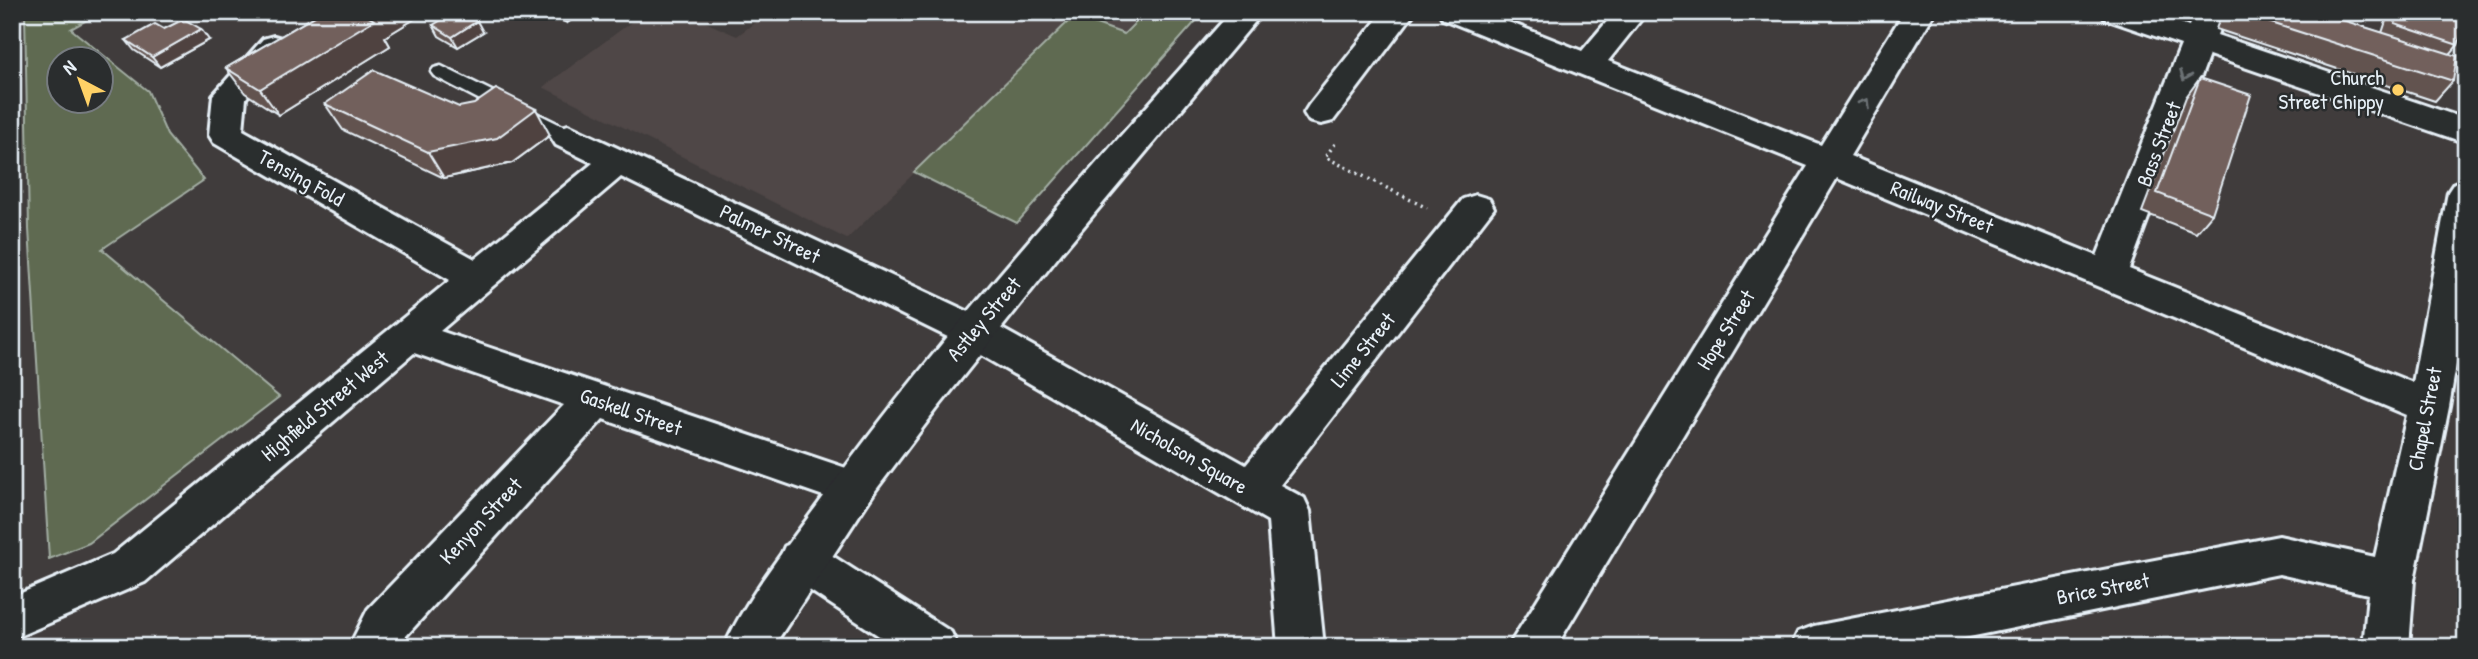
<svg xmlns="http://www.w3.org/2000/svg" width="2478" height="659" font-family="'Patrick Hand',sans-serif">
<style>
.built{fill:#4f4746}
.green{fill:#5e6a51;stroke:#a3aea4;stroke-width:2;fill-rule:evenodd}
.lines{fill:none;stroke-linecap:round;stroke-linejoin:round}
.service-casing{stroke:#e8f1f8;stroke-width:5}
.minor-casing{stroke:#e8f1f8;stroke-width:6}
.secondary-casing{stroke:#e8f1f8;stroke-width:6}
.path{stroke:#e8f1f8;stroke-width:3.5;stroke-dasharray:2 4.5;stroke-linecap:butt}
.service{fill:#2a2d2e;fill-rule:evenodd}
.minor{fill:#2a2d2e;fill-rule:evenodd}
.secondary{fill:#2a2d2e;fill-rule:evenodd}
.wall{fill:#62534f;stroke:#e8f1f8;stroke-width:2}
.shaded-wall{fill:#504340;stroke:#e8f1f8;stroke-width:2}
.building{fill:#72605c;stroke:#e8f1f8;stroke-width:2}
.oneway{stroke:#6c7275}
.poi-dot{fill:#ffd166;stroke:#2a2d2e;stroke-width:2.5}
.labels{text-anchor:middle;stroke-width:5;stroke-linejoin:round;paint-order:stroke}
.poi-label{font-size:21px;fill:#e8f1f8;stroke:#2a2d2e;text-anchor:end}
.street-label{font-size:21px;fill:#e8f1f8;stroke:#2a2d2e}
</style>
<rect width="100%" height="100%" fill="#403c3c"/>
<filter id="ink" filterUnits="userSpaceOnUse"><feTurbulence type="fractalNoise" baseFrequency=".0143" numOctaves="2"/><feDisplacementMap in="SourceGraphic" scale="14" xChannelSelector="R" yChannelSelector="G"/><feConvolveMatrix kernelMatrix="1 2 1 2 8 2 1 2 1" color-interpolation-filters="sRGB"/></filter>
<g filter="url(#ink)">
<polygon class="built" points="645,12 682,12 737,36 769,12 1146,12 1125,34 1074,16 847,239 543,87"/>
<g class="green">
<path d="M25,12H101L71,29L148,91L167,135L204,180L102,249L279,397L89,543L49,559L29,229ZM60,60H102V102H60Z"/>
<polygon points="1146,12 1204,12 1017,223 914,172 1074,16 1124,34"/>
</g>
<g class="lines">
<defs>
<polygon id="service" points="441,66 575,132 578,137 575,142 561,142 434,76 431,72 434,68"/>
<g id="minor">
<polygon points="1383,12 1415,12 1333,121 1321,124 1309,121 1304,113 1309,105"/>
<polygon points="1439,12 1483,12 1582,51 1615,12 1647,12 1608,61 1821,145 1904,12 1935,12 1850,156 2097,256 2181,45 2105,19 2101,12 2148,12 2189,26 2194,12 2225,12 2217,35 2466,119 2466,143 2209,55 2129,269 2413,383 2448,192 2454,183 2466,179 2466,304 2449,407 2414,580 2409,647 2363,647 2368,594 2279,574 1920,647 1791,647 1798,632 1814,626 2279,536 2375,557 2407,415 1837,178 1556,647 1508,647 1808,166 1443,19"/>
<polygon points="274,36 285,39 290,46 246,98 243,130 475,259 593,163 556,145 551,137 556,129 568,125 986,320 1246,465 1463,199 1476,195 1489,199 1494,208 1280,485 1304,498 1310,511 1324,647 1278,647 1268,521 958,342 621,177 440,331 867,475 873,488 867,501 852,506 603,419 396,647 349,647 368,609 564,405 414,353 145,582 12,639 12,597 113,554 450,280 214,143 209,135 213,95 263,39"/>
<polygon points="801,541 817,546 951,632 958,647 896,647 785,574 779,560 785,546"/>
</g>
<path id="secondary" d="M1231,12H1263L1062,252L936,410L875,491L773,647H724C749,592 792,541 827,492C950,323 1092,169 1231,12Z"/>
</defs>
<use href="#service" class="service-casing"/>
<use href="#minor" class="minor-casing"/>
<use href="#secondary" class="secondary-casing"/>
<polyline class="path" points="1335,144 1325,157 1427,208"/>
<use href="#service" class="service"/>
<use href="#minor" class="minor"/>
<use href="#secondary" class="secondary"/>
</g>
<g class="wall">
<polygon points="209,12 235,12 221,20"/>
<polygon points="322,12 426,12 385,37 390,46 279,115 245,93 226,68"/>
<polygon points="543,12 583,12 567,23"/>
<polygon points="2222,12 2317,12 2382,33 2389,12 2466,12 2458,45 2450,54 2453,81 2435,101 2216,29"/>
<polygon points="433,25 483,32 458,47 439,36"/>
<polygon points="164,29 209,40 160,67 134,50 126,40"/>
<polygon points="2200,78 2212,214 2196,233 2142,212 2186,97"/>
<polygon points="325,104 459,107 550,135 512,163 444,178 343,130"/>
</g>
<g class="shaded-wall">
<polygon points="216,12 235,12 221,20"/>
<polygon points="367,12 426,12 385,37 390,46 279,115 260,89"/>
<polygon points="562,12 583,12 567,23 562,13"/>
<polygon points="477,21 483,32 458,47 452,37"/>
<polygon points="201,29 209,40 160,67 152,57"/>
<polygon points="536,109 550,135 512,163 444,178 428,152"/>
</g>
<g class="building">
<polygon points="322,12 367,12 364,14 374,20 260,89 226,68"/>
<polygon points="455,12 462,12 477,21 452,37 433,25"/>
<polygon points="2237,12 2317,12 2457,56 2453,81"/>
<polygon points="2399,12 2466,12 2466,17 2458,45 2395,24"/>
<polygon points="184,19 201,29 152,57 126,40 155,24 164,29"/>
<polygon points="374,70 459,107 474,104 496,89 536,109 497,138 428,152 325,104"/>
<polygon points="2200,78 2251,95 2212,214 2157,193"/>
</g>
<defs><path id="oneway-chevron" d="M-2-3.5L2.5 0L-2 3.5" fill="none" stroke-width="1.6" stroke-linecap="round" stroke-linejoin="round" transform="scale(1.75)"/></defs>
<g class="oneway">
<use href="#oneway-chevron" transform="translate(2185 76) rotate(111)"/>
<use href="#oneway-chevron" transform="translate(1865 103) rotate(-59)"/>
</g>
</g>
<circle class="poi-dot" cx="2398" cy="90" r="7"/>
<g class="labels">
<g class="poi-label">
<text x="2384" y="85">Church<tspan x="2384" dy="24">Street Chippy</tspan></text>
</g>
<g class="street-label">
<text transform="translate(2159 144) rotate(-69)" y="7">Bass Street</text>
<text transform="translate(301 178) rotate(29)" y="7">Tensing Fold</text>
<text transform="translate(1942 207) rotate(22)" y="7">Railway Street</text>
<text transform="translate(770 234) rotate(26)" y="7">Palmer Street</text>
<text transform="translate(984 319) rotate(-50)" y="7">Astley Street</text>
<text transform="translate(1726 330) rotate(-58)" y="7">Hope Street</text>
<text transform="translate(1363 350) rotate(-51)" y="7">Lime Street</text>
<text transform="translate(325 406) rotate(-40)" y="7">Highfield Street West</text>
<text transform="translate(631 412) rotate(19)" y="7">Gaskell Street</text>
<text transform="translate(2425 419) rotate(-79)" y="7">Chapel Street</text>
<text transform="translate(1189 456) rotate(30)" y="7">Nicholson Square</text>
<text transform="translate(481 521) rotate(-47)" y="7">Kenyon Street</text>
<text transform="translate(2103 589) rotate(-11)" y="7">Brice Street</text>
</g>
</g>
<rect width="2478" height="659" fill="none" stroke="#2a2d2e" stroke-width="42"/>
<rect x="21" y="21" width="2436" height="617" fill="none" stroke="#e8f1f8" stroke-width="2.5" filter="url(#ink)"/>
<g transform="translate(80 80) rotate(319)"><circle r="33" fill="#2a2d2e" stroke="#767b7f" stroke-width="2"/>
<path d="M0-5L12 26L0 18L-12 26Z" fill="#ffd166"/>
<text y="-10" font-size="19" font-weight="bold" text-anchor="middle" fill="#e8f1f8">N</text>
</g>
</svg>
